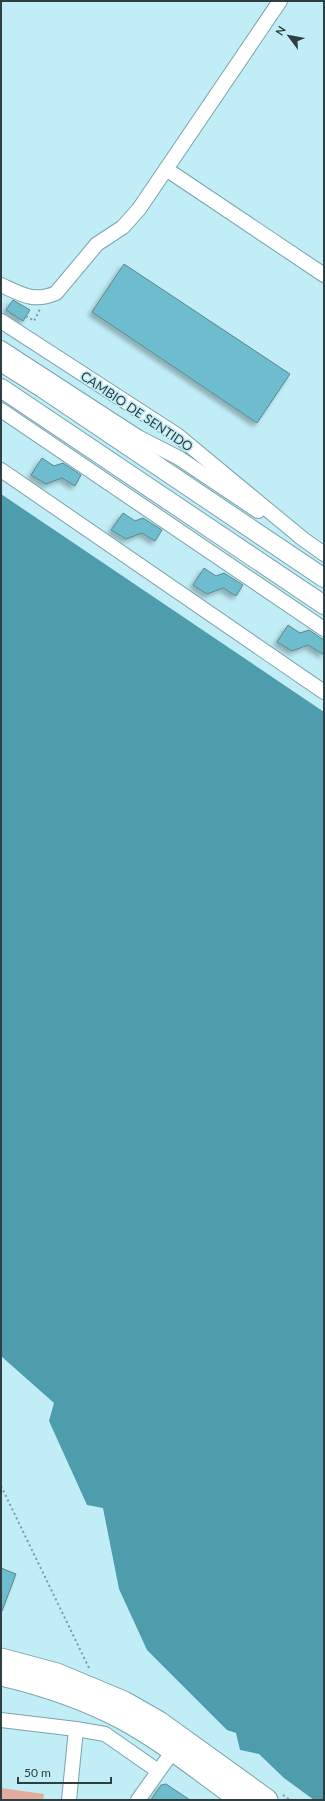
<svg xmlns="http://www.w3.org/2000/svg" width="325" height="1801" font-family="Lato,sans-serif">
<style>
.green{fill:#e4ab9f}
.water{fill:#4d9dad}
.building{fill:#6ebdce;stroke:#5c858d;filter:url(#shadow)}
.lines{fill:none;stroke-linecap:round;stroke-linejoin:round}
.minor-casing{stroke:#7aa3ac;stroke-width:16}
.major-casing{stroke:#7aa3ac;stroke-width:20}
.highway-casing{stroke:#7aa3ac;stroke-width:23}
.path{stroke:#7c9ca2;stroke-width:2;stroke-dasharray:2 3;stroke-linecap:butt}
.minor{stroke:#fff;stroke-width:14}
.major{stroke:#fff;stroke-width:18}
.highway{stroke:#fff;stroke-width:21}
.labels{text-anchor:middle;stroke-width:3.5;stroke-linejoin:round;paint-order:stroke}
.street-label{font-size:13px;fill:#2e3f43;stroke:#c1edf6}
</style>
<defs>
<filter id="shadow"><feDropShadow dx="-3.5" dy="3.5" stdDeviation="2" flood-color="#0004"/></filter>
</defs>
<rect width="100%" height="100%" fill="#c1edf6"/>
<polygon class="green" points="1,1788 44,1794 43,1800 1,1800"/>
<polygon class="water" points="1,494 324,712 324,1800 314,1800 284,1778 259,1754 240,1750 236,1733 227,1730 147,1650 119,1589 103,1508 87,1505 49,1421 54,1403 1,1356"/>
<g class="building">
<polygon points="124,264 290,374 257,423 92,312"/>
<polygon points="13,300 30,310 23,321 6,310"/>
<polygon points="42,458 54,466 63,463 81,475 75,486 62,478 46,484 31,475"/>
<polygon points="123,513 135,521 143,518 162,530 155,541 142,533 126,539 111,530"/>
<polygon points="204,568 216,576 224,573 243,585 236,596 223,588 207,594 193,585"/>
<polygon points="288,625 300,633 309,630 324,640 324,655 308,645 292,651 277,642"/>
<polygon points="1,1568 16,1574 2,1611 1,1611"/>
<polygon points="166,1784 190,1800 151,1800 161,1785"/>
</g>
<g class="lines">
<defs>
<g id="minor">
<polyline points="166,169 324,275"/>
<path d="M1,285C21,294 34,303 56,293L97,244L123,227L139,209L280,1"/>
<polyline points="1,321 177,435 303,539 324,554"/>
<polyline points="1,348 138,437 179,458 258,511"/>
<polyline points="1,410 324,629"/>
<polyline points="1,470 324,692"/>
<polyline points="1,1720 76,1729 105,1734 158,1771"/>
<polyline points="69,1800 76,1729"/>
<polyline points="138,1800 173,1751"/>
</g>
<g id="major">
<polyline points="1,362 42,388 324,578"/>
<polyline points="1,388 324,605"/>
</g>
<g id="highway">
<polyline points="1,1659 57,1674 124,1702 159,1722 267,1800"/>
<path d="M1,1675C44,1685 85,1699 123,1719C165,1742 203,1773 241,1800"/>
</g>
</defs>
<use href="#minor" class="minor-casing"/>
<use href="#major" class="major-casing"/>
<use href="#highway" class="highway-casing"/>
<g class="path">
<polyline points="26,316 34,321 40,309"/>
<polyline points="1,1486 89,1668"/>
<polyline points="283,1795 290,1800"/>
</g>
<use href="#minor" class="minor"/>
<use href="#major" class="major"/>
<use href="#highway" class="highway"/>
</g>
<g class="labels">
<g class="street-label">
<text transform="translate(137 411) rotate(34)" y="5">CAMBIO DE SENTIDO</text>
</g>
</g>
<rect width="325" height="1801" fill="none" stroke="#2e3f43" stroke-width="4"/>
<g transform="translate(289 36) rotate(302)" stroke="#c1edf6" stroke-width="3" paint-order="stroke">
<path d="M0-3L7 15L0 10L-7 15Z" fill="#2e3f43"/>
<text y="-6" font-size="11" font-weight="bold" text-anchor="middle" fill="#2e3f43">N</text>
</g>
<path d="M18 1777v6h93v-6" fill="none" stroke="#2e3f43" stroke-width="2"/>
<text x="24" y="1777" font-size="12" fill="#2e3f43" stroke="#c1edf6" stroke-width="3" paint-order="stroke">50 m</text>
</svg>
